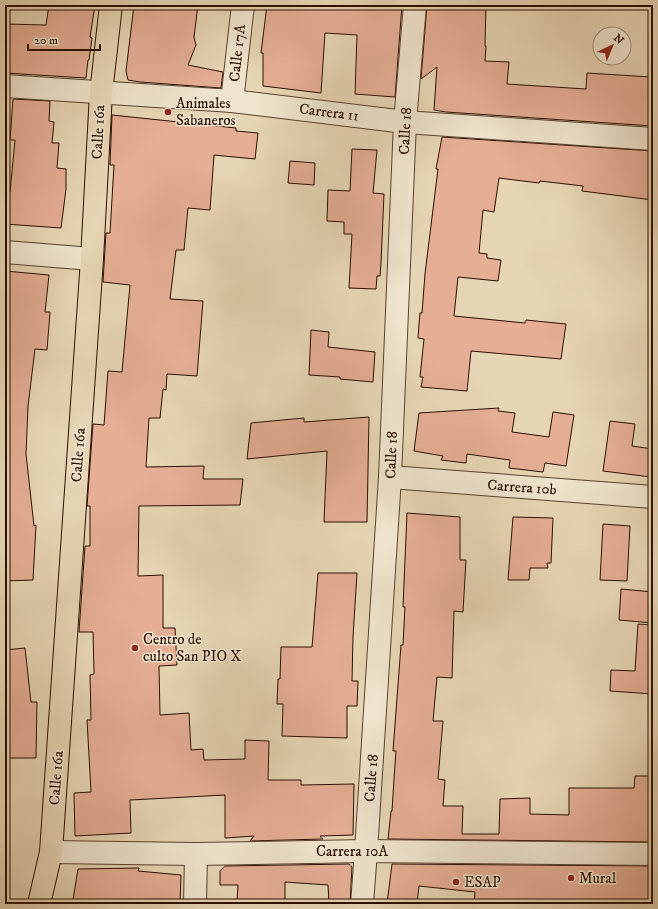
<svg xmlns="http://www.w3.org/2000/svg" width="658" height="909" font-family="'IM FELL DW Pica',serif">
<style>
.building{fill:#e5ae95;stroke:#2b0f00}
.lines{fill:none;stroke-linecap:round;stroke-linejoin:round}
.minor-casing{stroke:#5a402d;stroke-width:24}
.major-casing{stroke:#2b0f00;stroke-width:24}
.minor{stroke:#efe4ce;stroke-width:22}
.major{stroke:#e6d5b4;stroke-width:22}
.poi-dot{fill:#8f2418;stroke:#efe4ce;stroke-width:1.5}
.labels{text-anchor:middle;stroke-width:3;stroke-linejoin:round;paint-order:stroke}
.street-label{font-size:15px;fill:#2b0f00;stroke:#efe4ce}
.poi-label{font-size:15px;fill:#2b0f00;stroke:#efe4ce;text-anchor:start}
</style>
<rect width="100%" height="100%" fill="#e6d5b4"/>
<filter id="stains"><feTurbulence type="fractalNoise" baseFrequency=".005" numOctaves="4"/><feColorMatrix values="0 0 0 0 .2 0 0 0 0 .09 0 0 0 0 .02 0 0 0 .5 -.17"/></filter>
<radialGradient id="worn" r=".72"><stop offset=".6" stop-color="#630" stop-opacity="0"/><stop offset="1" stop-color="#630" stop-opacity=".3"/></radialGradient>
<g class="building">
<polygon points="49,5 95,5 90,37 92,38 89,60 88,60 86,78 5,73 5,24 46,25"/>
<polygon points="134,5 198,5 194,37 196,45 188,65 223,72 221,88 140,82 128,80 126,71"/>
<polygon points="267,5 402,5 395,97 355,94 357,35 325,33 321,93 263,86 263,53 261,53"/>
<polygon points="427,5 486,5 485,46 486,46 485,61 509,62 507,84 586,89 587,73 651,77 651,84 653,84 653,126 446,112 434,110 437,67 421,79"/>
<polygon points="13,99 50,101 49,121 54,122 52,143 59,143 57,168 66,169 66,189 61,228 5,224 5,192 10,192 15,140 10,140"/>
<polygon points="112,115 236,128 236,131 258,133 255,159 214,155 210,210 188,208 184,250 176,250 170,299 203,301 197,376 167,374 166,390 163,389 160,418 149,418 146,467 204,466 203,479 243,479 240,505 139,506 138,576 163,575 163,628 175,628 177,665 159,666 160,715 189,713 191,750 203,749 204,760 245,759 245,740 269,741 268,780 301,780 301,785 354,784 353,835 320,836 323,839 250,841 254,836 225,838 225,795 130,800 131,833 75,836 74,793 91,792 87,720 91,720 90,675 94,674 93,632 79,632 85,546 90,546 90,506 87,506 93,424 104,425 108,371 122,372 130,285 103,282 106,233 110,233 114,165 110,165"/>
<polygon points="442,137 653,151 653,200 582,191 583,186 540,181 539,183 499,178 494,212 483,210 479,253 487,254 487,258 501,260 498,281 458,277 454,316 525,323 526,320 566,324 561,359 471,351 467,391 421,387 423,377 420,377 424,339 418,338 419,324 420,313 422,313 425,274 438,169 436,169"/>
<polygon points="352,149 377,150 373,193 384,194 381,263 380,276 377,276 376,289 349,288 352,234 344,234 344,222 327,221 328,190 350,191"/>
<polygon points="290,161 315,163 314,185 288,183"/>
<polygon points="5,271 49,275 45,312 50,312 47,350 35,349 28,406 26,454 34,526 36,525 33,580 5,581"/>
<polygon points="311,330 329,332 328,347 375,352 373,382 340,379 340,377 309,375"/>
<polygon points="499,408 498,411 515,413 512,432 549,437 553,412 574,415 566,466 545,463 543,472 509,468 510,460 467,454 466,463 441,460 443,456 414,451 419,413"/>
<polygon points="369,417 367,522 324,522 327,451 247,459 251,423 304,418 304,422"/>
<polygon points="610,421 635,424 632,446 653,449 651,477 603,471"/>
<polygon points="407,513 460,517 460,560 466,560 463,612 454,611 452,678 437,677 433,721 443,721 438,779 445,780 443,806 463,806 462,834 499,834 500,799 530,798 530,814 569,815 569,788 634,788 635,776 653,776 653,842 388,839 391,811 392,811 394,779 396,751 393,751 401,645 403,645 405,607 403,607"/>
<polygon points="513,517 553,518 551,563 547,563 548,568 530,568 529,580 508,580"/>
<polygon points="603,524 630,526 627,581 600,580"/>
<polygon points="318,573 357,573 353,637 352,681 358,681 357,706 347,706 347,738 282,736 283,704 277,704 278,679 280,679 281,647 312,647"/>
<polygon points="621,589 653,592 653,623 619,620"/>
<polygon points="638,624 653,625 653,694 610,691 611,670 635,671"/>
<polygon points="25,648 31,702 37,702 36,758 6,758 5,650"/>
<polygon points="349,864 352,867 350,904 329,903 328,885 285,882 285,904 237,902 238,885 220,885 220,871 225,866"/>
<polygon points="392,864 653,866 653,904 599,904 599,901 557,900 557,904 474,904 475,892 419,886 417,904 387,904"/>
<polygon points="139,868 138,871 181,875 180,904 86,904 86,901 73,900 78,869"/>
</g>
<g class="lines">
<defs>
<g id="minor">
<polyline points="5,86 232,101 405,122 653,139"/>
<polyline points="232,101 243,5"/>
<polyline points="5,252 92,259"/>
<polyline points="390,477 653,497"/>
<polyline points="51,852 196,854 366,851 653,854"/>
<polyline points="195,904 196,854"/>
<polyline points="362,904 366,851 390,477 405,122 415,5"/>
</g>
<polyline id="major" points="39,904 51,852 92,259 101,93 111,5"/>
</defs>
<use href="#minor" class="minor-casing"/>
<use href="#major" class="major-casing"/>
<use href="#minor" class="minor"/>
<use href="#major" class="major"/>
</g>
<g class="poi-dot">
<circle cx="168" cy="112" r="4"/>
<circle cx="135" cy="648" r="4"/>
<circle cx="571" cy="878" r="4"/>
<circle cx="456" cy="882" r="4"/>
</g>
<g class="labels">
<g class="street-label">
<text transform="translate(237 53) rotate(-84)" y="5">Calle 17A</text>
<text transform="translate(329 112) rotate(7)" y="5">Carrera 11</text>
<text transform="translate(405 131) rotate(-87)" y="5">Calle 18</text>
<text transform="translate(98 132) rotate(-87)" y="5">Calle 16a</text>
<text transform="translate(78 455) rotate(-86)" y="5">Calle 16a</text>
<text transform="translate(391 455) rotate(-88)" y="5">Calle 18</text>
<text transform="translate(522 487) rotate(4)" y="5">Carrera 10b</text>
<text transform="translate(56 778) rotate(-86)" y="5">Calle 16a</text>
<text transform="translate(371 778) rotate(-86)" y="5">Calle 18</text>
<text x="352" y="856">Carrera 10A</text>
</g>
<g class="poi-label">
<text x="176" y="108">Animales<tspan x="176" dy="17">Sabaneros</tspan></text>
<text x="143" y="644">Centro de<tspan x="143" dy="17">culto San PIO X</tspan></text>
<text x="579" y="883">Mural</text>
<text x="464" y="887">ESAP</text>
</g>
</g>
<rect width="658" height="909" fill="none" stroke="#e6d5b4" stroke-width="20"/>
<rect x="6" y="6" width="646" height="897" fill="none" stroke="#2b0f00" stroke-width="2"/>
<rect x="10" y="10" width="638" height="889" fill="none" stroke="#2b0f00"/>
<g transform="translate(612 46) rotate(44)"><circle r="19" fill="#efe4ce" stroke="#a18f7c"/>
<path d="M0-3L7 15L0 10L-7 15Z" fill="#8f2418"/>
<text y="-6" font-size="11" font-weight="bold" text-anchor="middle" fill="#2b0f00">N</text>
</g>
<path d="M28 44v6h72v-6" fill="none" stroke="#2b0f00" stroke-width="2"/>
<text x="34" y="44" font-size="12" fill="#2b0f00" stroke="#efe4ce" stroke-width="3" paint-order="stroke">20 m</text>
<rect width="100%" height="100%" filter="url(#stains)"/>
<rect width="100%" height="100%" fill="url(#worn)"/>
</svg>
